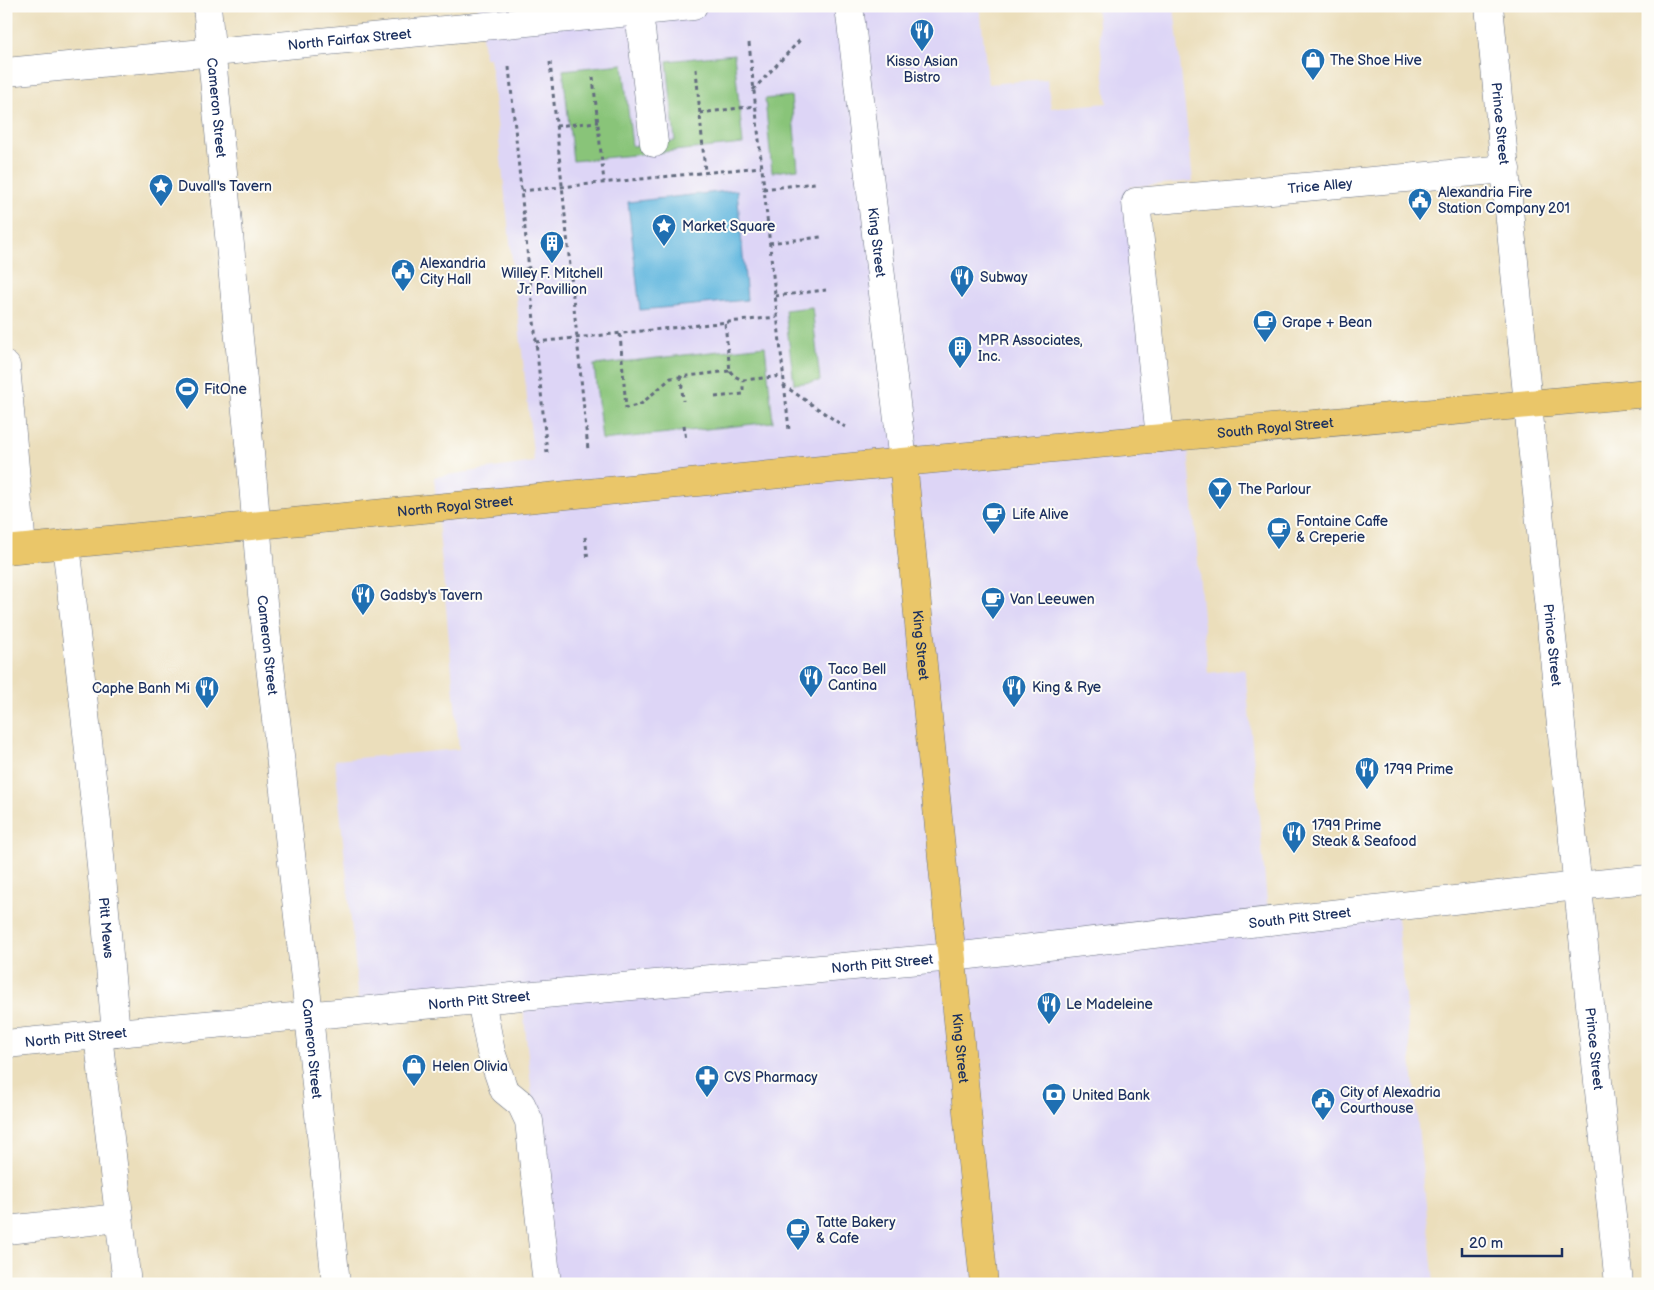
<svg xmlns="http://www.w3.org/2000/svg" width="1654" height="1290" font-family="'Balsamiq Sans',sans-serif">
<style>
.built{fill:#ddd5f6}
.green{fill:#89c479;stroke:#527a6c}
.water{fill:#63b8df;stroke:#3f749e}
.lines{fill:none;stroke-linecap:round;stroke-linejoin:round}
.minor-casing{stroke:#646c7f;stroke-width:29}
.major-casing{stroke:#646c7f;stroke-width:29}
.path{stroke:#646c7f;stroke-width:3;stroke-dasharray:4 4;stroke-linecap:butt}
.minor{stroke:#fff;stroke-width:28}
.major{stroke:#eac669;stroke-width:28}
.labels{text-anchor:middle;stroke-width:4;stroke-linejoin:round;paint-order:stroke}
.street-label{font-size:14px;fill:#1b2f5e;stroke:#fdfcf7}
.poi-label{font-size:14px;fill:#1b2f5e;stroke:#fdfcf7;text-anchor:start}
</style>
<rect width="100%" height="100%" fill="#fdfcf7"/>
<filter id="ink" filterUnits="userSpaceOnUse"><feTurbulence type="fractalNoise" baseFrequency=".02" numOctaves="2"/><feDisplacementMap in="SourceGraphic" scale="10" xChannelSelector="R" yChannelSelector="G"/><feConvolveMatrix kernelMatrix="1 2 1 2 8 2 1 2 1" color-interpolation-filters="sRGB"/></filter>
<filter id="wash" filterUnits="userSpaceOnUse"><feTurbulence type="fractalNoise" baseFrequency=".0096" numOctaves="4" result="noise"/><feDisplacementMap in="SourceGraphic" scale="20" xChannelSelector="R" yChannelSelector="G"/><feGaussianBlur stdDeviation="1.12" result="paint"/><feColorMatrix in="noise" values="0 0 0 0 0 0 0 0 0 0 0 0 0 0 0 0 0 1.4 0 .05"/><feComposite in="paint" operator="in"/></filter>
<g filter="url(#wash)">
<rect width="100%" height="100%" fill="#ebdebb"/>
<polygon class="built" points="478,6 980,6 988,84 1047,79 1051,108 1107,103 1096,6 1174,6 1193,181 1130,187 1156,441 1187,438 1208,673 1245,669 1269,922 1396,908 1434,1284 551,1284 522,997 360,1011 335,760 459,749 434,477 534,462 490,58 485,58"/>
<g class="green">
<polygon points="734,54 743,144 573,161 563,70 623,64 632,146 675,141 667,61"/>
<polygon points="791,96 798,169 772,172 765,99"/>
<polygon points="812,307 820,381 794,384 785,310"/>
<polygon points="765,346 773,422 602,440 594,365"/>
</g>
<polygon class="water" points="737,190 747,300 640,310 628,202"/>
</g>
<g filter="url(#ink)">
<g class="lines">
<defs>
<g id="minor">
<path id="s1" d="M207,6L253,484L262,594L309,1015L336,1284"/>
<path id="s2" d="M849,6L903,462"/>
<path id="s3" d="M1489,6L1532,445L1619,1284"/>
<polyline points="639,12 654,143"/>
<path id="s4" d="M6,72L693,6"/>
<polyline points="6,366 22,548"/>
<path id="s5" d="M1160,438L1136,202L1506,169"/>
<path id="s6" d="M66,544L97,822L116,1033"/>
<polyline points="481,1000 491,1052 504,1090 521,1104 529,1121 547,1284"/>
<polyline points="98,1035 127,1284"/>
<path id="s7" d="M6,1044L116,1033L952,957L1577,886L1648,879"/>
<polyline points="6,1230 119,1218"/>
</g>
<g id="major">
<path id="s8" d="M903,462L984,1284"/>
<path id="s9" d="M6,550L903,462L1648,393"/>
</g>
</defs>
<use href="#minor" class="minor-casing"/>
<use href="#major" class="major-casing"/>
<g class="path">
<polyline points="749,43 789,430"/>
<polyline points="550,62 588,450"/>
<polyline points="509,67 547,453"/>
<polyline points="696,69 705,172"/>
<polyline points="593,77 604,182"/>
<polyline points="753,90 800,40"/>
<polyline points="700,113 755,106"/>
<polyline points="556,126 598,122"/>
<polyline points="763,189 815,183"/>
<polyline points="521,191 761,167"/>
<polyline points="769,243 821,237"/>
<polyline points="517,270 529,268"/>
<polyline points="775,296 826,290"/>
<polyline points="620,334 626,408 641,404 671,378 730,371 725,323"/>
<polyline points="536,342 777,317"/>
<polyline points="730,371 734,376 743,380 783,376"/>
<polyline points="681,376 683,401"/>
<polyline points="783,385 845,427"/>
<polyline points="715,397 743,394 743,380"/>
<polyline points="684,425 686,441"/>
<polyline points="585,537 588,559"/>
</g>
<use href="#minor" class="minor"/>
<use href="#major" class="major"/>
</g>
</g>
<defs>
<symbol id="restaurant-pin" viewBox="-11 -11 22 30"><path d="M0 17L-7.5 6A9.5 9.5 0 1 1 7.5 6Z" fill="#1f6fb2" stroke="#fdfcf7"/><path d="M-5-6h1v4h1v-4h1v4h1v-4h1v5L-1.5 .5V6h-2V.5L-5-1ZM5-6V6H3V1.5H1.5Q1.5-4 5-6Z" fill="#fff"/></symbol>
<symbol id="shop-pin" viewBox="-11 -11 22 30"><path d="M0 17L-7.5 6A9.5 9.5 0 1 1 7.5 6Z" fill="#1f6fb2" stroke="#fdfcf7"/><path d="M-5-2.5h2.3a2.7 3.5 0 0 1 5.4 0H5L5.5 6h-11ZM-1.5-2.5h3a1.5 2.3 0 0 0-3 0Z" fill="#fff"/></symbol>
<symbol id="sight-pin" viewBox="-11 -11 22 30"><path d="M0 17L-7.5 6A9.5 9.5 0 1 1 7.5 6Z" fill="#1f6fb2" stroke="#fdfcf7"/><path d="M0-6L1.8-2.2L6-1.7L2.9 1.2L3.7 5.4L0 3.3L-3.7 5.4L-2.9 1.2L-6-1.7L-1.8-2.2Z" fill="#fff"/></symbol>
<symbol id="civic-pin" viewBox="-11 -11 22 30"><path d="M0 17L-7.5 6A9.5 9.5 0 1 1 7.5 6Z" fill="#1f6fb2" stroke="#fdfcf7"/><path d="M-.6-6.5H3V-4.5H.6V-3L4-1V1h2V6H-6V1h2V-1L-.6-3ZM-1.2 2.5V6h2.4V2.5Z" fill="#fff"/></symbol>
<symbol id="building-pin" viewBox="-11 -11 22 30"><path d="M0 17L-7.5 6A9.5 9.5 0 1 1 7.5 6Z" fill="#1f6fb2" stroke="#fdfcf7"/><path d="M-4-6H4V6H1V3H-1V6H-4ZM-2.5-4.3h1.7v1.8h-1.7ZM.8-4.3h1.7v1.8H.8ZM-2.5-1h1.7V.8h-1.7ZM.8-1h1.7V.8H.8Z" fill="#fff"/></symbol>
<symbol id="cafe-pin" viewBox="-11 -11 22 30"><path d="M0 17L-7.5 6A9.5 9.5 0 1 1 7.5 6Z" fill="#1f6fb2" stroke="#fdfcf7"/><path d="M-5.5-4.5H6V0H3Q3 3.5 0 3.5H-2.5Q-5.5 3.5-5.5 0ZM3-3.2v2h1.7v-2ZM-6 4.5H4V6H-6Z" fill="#fff"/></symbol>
<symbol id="stadium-pin" viewBox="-11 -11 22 30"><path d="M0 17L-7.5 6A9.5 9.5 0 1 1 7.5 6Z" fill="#1f6fb2" stroke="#fdfcf7"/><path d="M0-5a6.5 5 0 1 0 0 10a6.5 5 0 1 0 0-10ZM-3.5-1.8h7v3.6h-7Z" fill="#fff"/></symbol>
<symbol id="bar-pin" viewBox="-11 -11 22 30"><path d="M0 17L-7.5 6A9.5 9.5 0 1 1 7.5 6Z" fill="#1f6fb2" stroke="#fdfcf7"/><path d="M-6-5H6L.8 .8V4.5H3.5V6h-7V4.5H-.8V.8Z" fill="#fff"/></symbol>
<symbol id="pharmacy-pin" viewBox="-11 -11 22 30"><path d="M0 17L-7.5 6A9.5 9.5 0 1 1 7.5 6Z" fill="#1f6fb2" stroke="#fdfcf7"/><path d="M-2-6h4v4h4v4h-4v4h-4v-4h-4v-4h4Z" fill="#fff"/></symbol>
<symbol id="bank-pin" viewBox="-11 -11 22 30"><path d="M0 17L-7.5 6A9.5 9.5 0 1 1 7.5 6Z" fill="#1f6fb2" stroke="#fdfcf7"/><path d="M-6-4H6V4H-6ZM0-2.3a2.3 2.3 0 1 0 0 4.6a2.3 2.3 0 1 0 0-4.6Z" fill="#fff"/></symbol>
</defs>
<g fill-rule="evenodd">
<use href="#restaurant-pin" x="908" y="17" width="28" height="38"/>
<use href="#shop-pin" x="1299" y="46" width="28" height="38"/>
<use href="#sight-pin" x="147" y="172" width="28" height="38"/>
<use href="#civic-pin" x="1406" y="186" width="28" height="38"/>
<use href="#sight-pin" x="650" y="212" width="28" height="38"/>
<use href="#building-pin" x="538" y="229" width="28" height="38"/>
<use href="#civic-pin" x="389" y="257" width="28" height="38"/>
<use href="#restaurant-pin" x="948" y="263" width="28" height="38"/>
<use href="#cafe-pin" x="1251" y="308" width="28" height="38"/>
<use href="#building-pin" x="946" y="334" width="28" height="38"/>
<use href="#stadium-pin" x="173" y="375" width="28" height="38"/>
<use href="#bar-pin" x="1206" y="475" width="28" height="38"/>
<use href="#cafe-pin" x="980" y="500" width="28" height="38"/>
<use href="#cafe-pin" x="1265" y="515" width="28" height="38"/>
<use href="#restaurant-pin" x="349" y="581" width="28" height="38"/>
<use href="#cafe-pin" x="979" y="585" width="28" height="38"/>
<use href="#restaurant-pin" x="797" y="663" width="28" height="38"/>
<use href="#restaurant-pin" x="1000" y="673" width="28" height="38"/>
<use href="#restaurant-pin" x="193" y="674" width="28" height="38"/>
<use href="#restaurant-pin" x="1353" y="755" width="28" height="38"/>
<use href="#restaurant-pin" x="1280" y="819" width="28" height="38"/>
<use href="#restaurant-pin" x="1035" y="990" width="28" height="38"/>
<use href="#shop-pin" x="400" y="1052" width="28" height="38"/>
<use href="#pharmacy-pin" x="693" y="1063" width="28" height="38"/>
<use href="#bank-pin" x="1040" y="1081" width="28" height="38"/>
<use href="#civic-pin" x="1309" y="1086" width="28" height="38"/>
<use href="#cafe-pin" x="784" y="1216" width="28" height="38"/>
</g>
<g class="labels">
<g class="street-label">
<text dy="5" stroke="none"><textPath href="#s4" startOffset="345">North Fairfax Street</textPath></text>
<text dy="5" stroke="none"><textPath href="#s1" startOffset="102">Cameron Street</textPath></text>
<text dy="5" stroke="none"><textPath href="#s3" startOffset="118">Prince Street</textPath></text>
<text dy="5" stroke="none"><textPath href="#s5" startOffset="422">Trice Alley</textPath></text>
<text dy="5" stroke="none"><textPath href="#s2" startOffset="238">King Street</textPath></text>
<text dy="5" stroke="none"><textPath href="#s9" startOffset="1275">South Royal Street</textPath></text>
<text dy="5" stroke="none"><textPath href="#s9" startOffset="451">North Royal Street</textPath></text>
<text dy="5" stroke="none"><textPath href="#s8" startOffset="184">King Street</textPath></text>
<text dy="5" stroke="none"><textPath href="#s1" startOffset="642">Cameron Street</textPath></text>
<text dy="5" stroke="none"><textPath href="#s3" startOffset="642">Prince Street</textPath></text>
<text dy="5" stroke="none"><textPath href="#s7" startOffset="1300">South Pitt Street</textPath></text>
<text dy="5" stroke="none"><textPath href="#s6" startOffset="386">Pitt Mews</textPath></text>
<text dy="5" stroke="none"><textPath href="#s7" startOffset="880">North Pitt Street</textPath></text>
<text dy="5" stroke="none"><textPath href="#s7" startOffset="475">North Pitt Street</textPath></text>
<text dy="5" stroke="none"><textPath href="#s7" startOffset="70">North Pitt Street</textPath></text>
<text dy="5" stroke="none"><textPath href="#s1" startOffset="1048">Cameron Street</textPath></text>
<text dy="5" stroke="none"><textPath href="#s8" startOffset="589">King Street</textPath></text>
<text dy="5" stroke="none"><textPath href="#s3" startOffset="1048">Prince Street</textPath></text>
</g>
<g class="poi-label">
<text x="1330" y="65">The Shoe Hive</text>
<text x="922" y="66" text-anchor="middle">Kisso Asian<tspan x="922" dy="16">Bistro</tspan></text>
<text x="178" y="191">Duvall's Tavern</text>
<text x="1438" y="197">Alexandria Fire<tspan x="1438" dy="16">Station Company 201</tspan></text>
<text x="682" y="231">Market Square</text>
<text x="420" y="268">Alexandria<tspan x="420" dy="16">City Hall</tspan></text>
<text x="552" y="278" text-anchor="middle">Willey F. Mitchell<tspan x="552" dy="16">Jr. Pavillion</tspan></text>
<text x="980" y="282">Subway</text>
<text x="1282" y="327">Grape + Bean</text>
<text x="978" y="345">MPR Associates,<tspan x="978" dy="16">Inc.</tspan></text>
<text x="204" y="394">FitOne</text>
<text x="1238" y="494">The Parlour</text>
<text x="1012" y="519">Life Alive</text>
<text x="1296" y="526">Fontaine Caffe<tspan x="1296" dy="16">&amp; Creperie</tspan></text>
<text x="380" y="600">Gadsby's Tavern</text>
<text x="1010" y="604">Van Leeuwen</text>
<text x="828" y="674">Taco Bell<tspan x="828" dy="16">Cantina</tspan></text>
<text x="1032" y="692">King &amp; Rye</text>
<text x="190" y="693" text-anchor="end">Caphe Banh Mi</text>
<text x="1384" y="774">1799 Prime</text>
<text x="1312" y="830">1799 Prime<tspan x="1312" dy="16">Steak &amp; Seafood</tspan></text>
<text x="1066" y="1009">Le Madeleine</text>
<text x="432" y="1071">Helen Olivia</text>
<text x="724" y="1082">CVS Pharmacy</text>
<text x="1340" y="1097">City of Alexadria<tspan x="1340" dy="16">Courthouse</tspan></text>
<text x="1072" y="1100">United Bank</text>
<text x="816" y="1227">Tatte Bakery<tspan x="816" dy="16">&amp; Cafe</tspan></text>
</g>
</g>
<rect width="1654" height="1290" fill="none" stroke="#fdfcf7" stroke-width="25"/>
<path d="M1462 1248v8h100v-8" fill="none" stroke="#1b2f5e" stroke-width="2.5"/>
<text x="1469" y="1248" font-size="15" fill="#1b2f5e" stroke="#fdfcf7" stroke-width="4" paint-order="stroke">20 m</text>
</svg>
